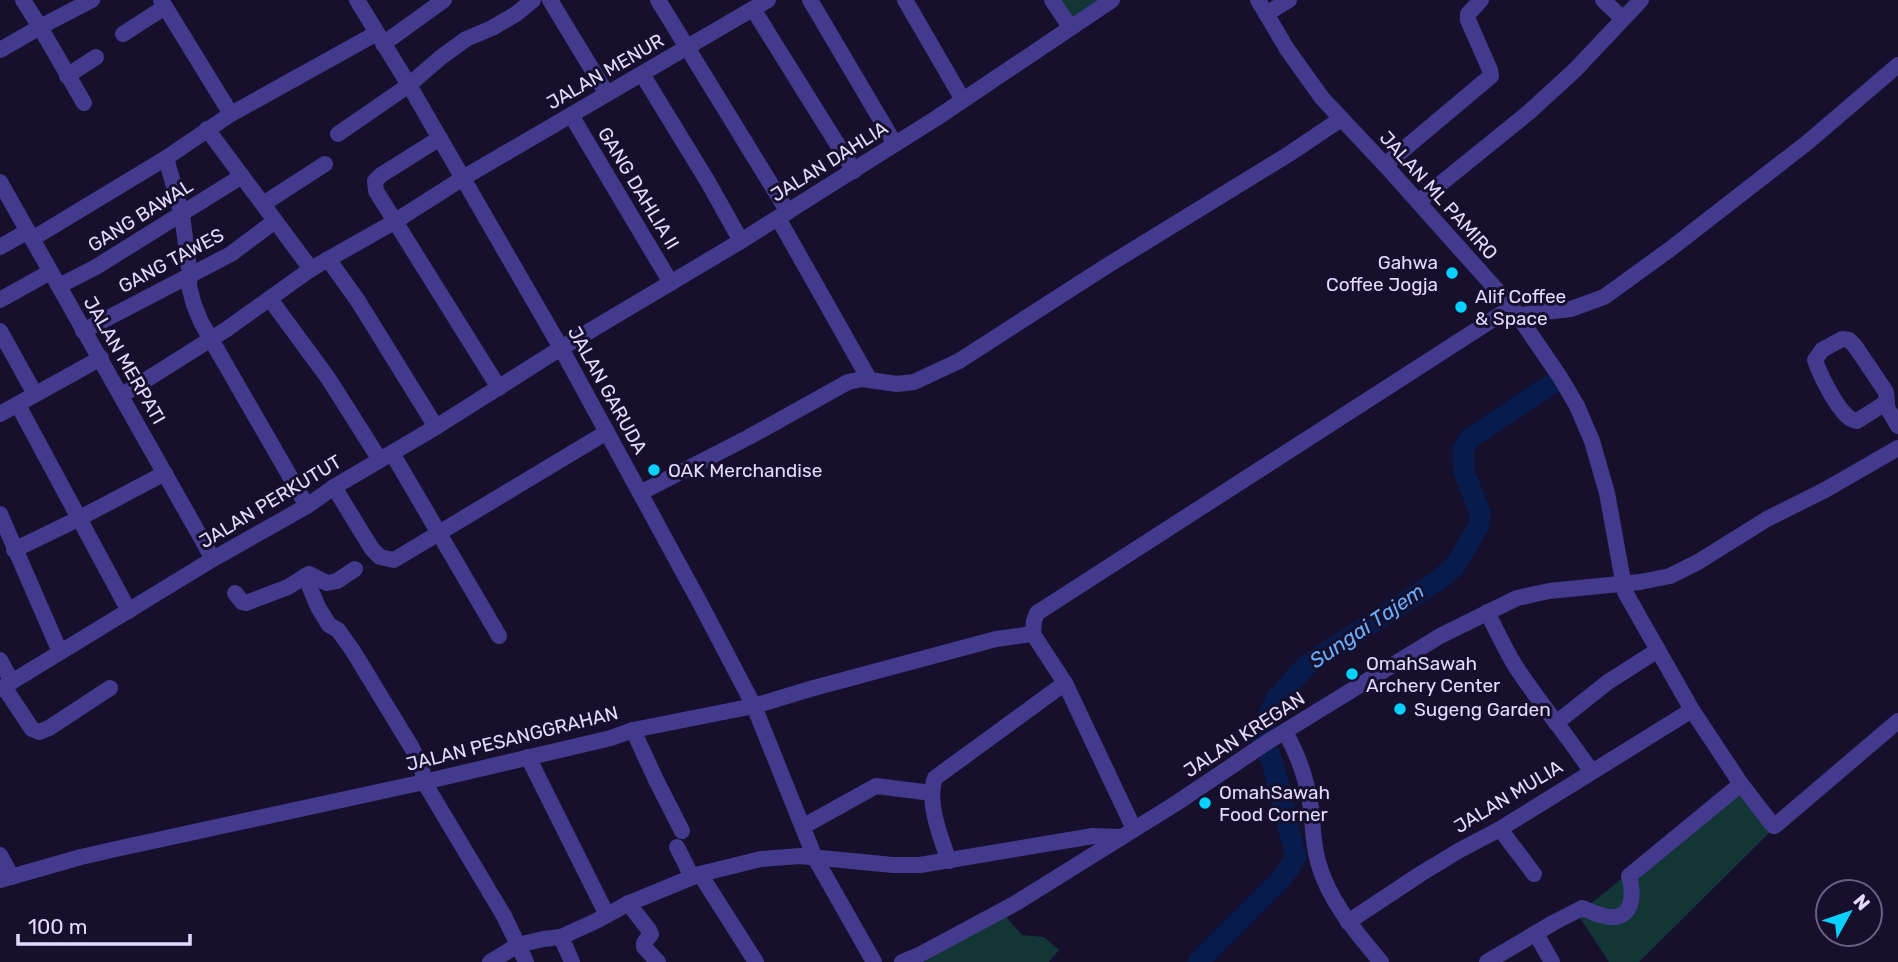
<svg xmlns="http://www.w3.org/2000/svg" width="1898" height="962" font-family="Rubik,sans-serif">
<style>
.green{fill:#123536}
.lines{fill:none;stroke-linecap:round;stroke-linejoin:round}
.river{stroke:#081b4d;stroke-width:21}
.minor{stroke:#43398d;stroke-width:16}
.poi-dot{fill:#07d2ff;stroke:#17102c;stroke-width:2.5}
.labels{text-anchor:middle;stroke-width:6;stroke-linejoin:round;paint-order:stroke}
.street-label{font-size:19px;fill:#e2dbff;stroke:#17102c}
.poi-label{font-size:19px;fill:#e2dbff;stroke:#17102c;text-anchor:start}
.water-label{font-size:21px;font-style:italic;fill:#69adff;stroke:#17102c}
</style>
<rect width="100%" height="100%" fill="#17102c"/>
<g class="green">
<polygon points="1058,0 1106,0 1070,21"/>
<polygon points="1739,785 1774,828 1639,962 1609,962 1576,912 1594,901"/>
<polygon points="1002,912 1022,935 1044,937 1059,950 1049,962 924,962"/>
</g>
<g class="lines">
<polyline class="river" points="1198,962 1284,876 1296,857 1273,764 1260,733 1277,698 1308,664 1439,580 1454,567 1479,526 1480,513 1464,472 1463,449 1470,438 1552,384"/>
<g class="minor">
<polyline points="23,0 40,27 84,103"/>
<polyline points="161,0 231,114"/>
<polyline points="357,0 409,85 561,348 700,603 754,706 815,858 874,962"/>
<polyline points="550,0 607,94"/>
<polyline points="658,0 788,212"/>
<polyline points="810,0 895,144"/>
<polyline points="905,0 963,100"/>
<polyline points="1052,0 1070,27"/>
<polyline points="1258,0 1287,49 1322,98 1385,165 1512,307 1560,377 1577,406 1592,441 1607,493 1625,592 1692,710 1741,784 1771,823 1774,826 1776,825 1898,721"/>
<polyline points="1603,0 1623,19"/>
<polyline points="753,9 854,171"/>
<polyline points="1266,14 1289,0"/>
<polyline points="123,34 165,7"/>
<polyline points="383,44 444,0"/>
<polyline points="0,50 40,27 92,0"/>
<polyline points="642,74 708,182 741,241"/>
<polyline points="67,76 96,57"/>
<polyline points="571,115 671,283"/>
<polyline points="207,129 311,269"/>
<polyline points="338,134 409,85 440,58 466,39 492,28 516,14 533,0"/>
<polyline points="440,138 381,175 375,181 376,191 499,388"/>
<polyline points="166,158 182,215 190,275 189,286 194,305 201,322 307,506"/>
<polyline points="1385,165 1491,76 1490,70 1468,20 1468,14 1481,0"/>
<path d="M0,182C71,307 142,433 213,559"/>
<polyline points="1418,202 1528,113 1575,70 1641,0"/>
<polyline points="263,204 325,164"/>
<polyline points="778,218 869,379"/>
<polyline points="32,239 166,158 231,114 377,33"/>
<polyline points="0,247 28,231"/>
<polyline points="328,259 358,301 436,427"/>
<polyline points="59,286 96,267 242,176"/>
<polyline points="270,299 328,378 380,460"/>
<polyline points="0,300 50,272"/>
<polyline points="1519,315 1571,309 1604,297 1669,250 1808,142 1898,65"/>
<polyline points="0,331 35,394"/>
<polyline points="83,331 231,254 275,221"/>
<path d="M1842,339L1849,340L1855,346L1886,392L1887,402L1857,421C1851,419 1851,420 1847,416C1835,405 1820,375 1815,360L1822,350Z"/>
<polyline points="122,395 227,329 311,269 394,222 463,178 768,0"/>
<polyline points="1885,404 1898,426"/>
<polyline points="18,405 129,611"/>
<polyline points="0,414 101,358"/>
<polyline points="392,453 499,636"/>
<polyline points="334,487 372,549 380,557 394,560 607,432"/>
<polyline points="640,493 749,437 848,382 862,379 897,384 914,382 959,361 1105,267 1289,154 1341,119"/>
<polyline points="0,514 60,652"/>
<polyline points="14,550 78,519 165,473"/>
<polyline points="305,576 318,607 329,625 338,630 353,651 412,748 422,768 424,782 504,916 526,962"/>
<polyline points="235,593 242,602 246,603 288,587 309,574 327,583 337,581 355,569"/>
<path d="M1487,612C1497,631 1506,652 1518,670C1541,705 1568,736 1591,771"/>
<polyline points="0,660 12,682"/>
<polyline points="4,687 32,729 39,732 49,728 110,688"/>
<polyline points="0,689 213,559 307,506 334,487 436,427 561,348 741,241 935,119 1112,0"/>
<polyline points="1556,723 1608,682 1658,650"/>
<polyline points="633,730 656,780 682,831"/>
<path d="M1285,732C1299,756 1307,781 1311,808C1313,827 1313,844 1318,862C1329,901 1355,931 1381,962"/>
<polyline points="528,757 607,915"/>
<polyline points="804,826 876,786 932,793"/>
<polyline points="1134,829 1065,683 1033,634 1034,621 1037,613 1512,307"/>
<polyline points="1500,829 1534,874"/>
<polyline points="677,847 692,877"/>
<polyline points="0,855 12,877"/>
<path d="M949,861C941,839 926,801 935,778L1065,683"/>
<polyline points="700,874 756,962"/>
<polyline points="0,880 81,857 116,849 424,782 611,738 633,730 754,706 810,689 996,639 1033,634"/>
<polyline points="628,903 649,930 651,934 644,943 644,947 658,962"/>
<polyline points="1348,922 1422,873 1460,850 1500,829 1692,710"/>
<polyline points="1536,934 1552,962"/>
<polyline points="561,937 572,962"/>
<polyline points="490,962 518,945 543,939 561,937 596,921 627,904 700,874 761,859 800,856 893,865 920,865 1093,836 1122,837"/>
<polyline points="902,962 921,954 1016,903 1175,804 1269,741 1440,636 1517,598 1549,591 1640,582 1670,576 1698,562 1767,519 1825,490 1898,448"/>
<path d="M1487,962L1553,923L1582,908C1592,912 1604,918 1615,917C1635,915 1633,889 1629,876L1741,784"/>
</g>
</g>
<g class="poi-dot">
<circle cx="1452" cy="273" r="7"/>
<circle cx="1461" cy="307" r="7"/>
<circle cx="654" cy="470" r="7"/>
<circle cx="1352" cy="674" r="7"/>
<circle cx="1400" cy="709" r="7"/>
<circle cx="1205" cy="803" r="7"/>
</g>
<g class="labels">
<g class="street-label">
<text transform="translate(605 71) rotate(-30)" y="7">JALAN MENUR</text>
<text transform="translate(829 161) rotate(-32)" y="7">JALAN DAHLIA</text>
<text transform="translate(639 188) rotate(59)" y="7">GANG DAHLIA II</text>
<text transform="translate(1439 195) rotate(48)" y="7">JALAN ML PAMIRO</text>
<text transform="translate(140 215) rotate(-32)" y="7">GANG BAWAL</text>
<text transform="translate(171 260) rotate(-28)" y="7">GANG TAWES</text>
<text transform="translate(125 360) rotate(60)" y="7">JALAN MERPATI</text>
<text transform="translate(608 390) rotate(61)" y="7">JALAN GARUDA</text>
<text transform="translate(270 501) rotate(-31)" y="7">JALAN PERKUTUT</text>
<text transform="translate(1244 734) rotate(-33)" y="7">JALAN KREGAN</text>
<text transform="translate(512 738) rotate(-14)" y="7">JALAN PESANGGRAHAN</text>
<text transform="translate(1508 796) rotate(-31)" y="7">JALAN MULIA</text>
</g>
<g class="poi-label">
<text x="1438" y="269" text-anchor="end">Gahwa<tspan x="1438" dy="22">Coffee Jogja</tspan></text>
<text x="1475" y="303">Alif Coffee<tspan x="1475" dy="22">&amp; Space</tspan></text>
<text x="668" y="477">OAK Merchandise</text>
<text x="1366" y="670">OmahSawah<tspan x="1366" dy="22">Archery Center</tspan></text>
<text x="1414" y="716">Sugeng Garden</text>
<text x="1219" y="799">OmahSawah<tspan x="1219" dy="22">Food Corner</tspan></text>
</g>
<g class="water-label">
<text transform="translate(1367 626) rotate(-34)" y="7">Sungai Tajem</text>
</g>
</g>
<g transform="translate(1849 913) rotate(50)"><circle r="33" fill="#17102c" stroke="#686180" stroke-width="2"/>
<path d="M0-5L12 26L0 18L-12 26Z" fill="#07d2ff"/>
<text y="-10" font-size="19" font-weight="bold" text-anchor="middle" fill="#e2dbff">N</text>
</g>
<path d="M18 934v10h172v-10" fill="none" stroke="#e2dbff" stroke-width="3.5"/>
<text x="28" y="934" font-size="21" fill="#e2dbff" stroke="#17102c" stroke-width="5" paint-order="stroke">100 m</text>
</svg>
